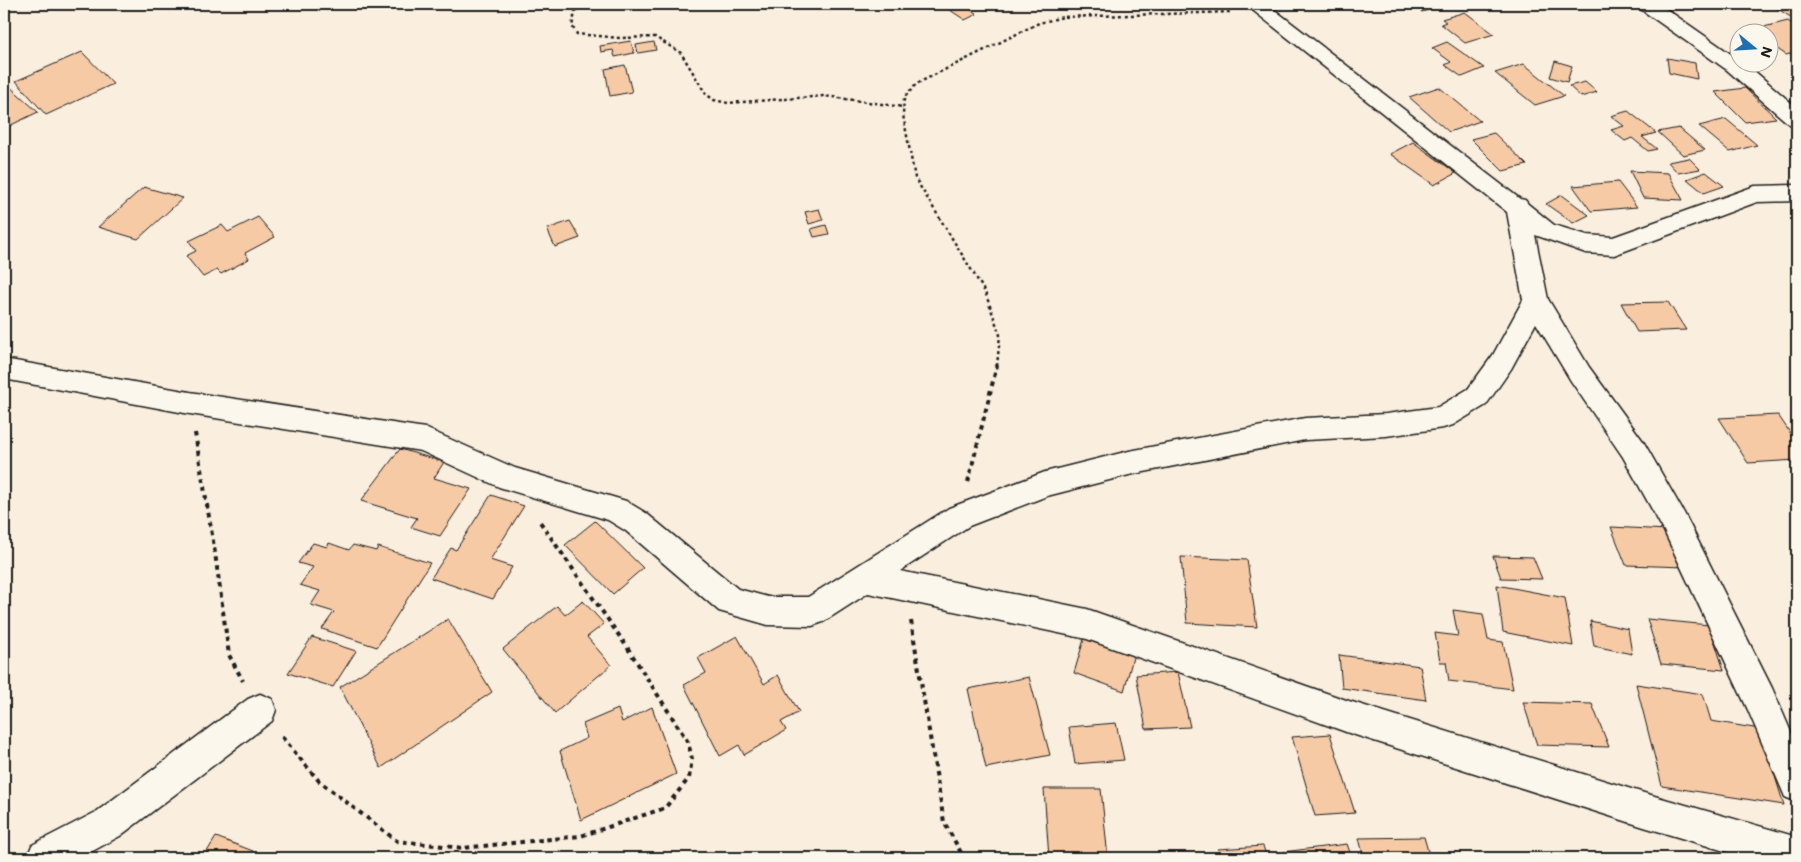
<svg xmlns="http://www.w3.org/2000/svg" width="1801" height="862" font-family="Mali,sans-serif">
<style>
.building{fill:#f7caa6;stroke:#1c1c1c}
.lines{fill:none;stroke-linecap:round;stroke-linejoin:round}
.minor-casing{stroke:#1c1c1c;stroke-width:3}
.path-far1{stroke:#1c1c1c;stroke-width:2.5;stroke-dasharray:3 3;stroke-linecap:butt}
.path{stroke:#1c1c1c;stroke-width:4;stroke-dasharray:4.5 4.5;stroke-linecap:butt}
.minor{fill:#fbf7ec;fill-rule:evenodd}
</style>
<rect width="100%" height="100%" fill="#faeede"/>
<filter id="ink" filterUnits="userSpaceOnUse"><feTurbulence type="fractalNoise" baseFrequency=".02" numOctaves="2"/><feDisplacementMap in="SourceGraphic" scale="10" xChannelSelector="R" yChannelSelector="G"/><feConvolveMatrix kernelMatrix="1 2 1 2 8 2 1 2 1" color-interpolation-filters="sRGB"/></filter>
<g filter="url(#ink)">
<g class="building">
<polygon points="949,4 963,4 977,14 965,20 944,6"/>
<polygon points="1202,4 1233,4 1205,9"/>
<polygon points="1412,4 1442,4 1444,5 1422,12"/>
<polygon points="1770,4 1797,4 1797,21"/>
<polygon points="1465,12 1494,34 1465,43 1441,24 1446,22 1442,19"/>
<polygon points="1788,21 1797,28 1797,52 1786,55 1768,42 1768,32 1756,32 1752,30"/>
<polygon points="631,41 634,53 615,57 613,50 601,52 600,46"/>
<polygon points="654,42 656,50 638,53 636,45"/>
<polygon points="1447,42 1484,68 1462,77 1445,65 1451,62 1432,48"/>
<polygon points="82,52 113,84 46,115 16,81"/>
<polygon points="1667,58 1695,63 1697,79 1669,73"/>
<polygon points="1555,61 1572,66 1567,82 1550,77"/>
<polygon points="1524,64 1564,96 1535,105 1495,73"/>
<polygon points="625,65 632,92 610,96 605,69"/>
<polygon points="1585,82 1597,92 1581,97 1569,86"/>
<polygon points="8,85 38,112 5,128 4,127 4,88"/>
<polygon points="1439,87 1480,121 1449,132 1409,97"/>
<polygon points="1745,88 1776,118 1745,122 1715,92"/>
<polygon points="1628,111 1656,133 1642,137 1657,149 1648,151 1632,138 1625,141 1611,130 1624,126 1611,116"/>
<polygon points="1726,119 1757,145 1730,152 1699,126"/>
<polygon points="1679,128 1705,150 1683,155 1658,132"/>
<polygon points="1494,133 1527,165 1503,171 1471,139"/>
<polygon points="1413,142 1456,173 1434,185 1390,154"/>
<polygon points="1689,158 1700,169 1678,173 1668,162"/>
<polygon points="1630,171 1668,173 1683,200 1643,198"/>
<polygon points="1706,172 1724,186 1704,193 1687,179"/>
<polygon points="1618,182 1637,207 1591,211 1573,186"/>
<polygon points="144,187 183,198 138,239 98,227"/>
<polygon points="1562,195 1589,215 1573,223 1546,204"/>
<polygon points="819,209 823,220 809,224 805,212"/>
<polygon points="258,217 275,237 245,253 249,259 221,274 217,270 203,277 186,256 196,251 189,241 222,225 228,232"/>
<polygon points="570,221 580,238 555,247 547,229"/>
<polygon points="826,225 829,234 814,237 811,229"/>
<polygon points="1668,302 1686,330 1637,332 1621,303"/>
<polygon points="1778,415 1797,443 1797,460 1748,463 1719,418"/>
<polygon points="400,449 444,462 434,478 471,489 440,536 411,527 417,518 361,501"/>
<polygon points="491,495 524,506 490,560 512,567 493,599 431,578 451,548 456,550"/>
<polygon points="595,521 643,568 613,594 565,545"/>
<polygon points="1611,527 1668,530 1685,567 1626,565"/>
<polygon points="313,543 327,547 329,543 349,550 353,545 376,551 378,547 430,563 377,647 322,629 334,612 311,605 320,591 300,585 313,567 298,563"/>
<polygon points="1493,556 1533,557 1542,579 1501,578"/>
<polygon points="1181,557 1247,560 1257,627 1187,623"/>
<polygon points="1497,585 1565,598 1573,646 1503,632"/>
<polygon points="583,601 604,624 587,637 611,665 555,713 503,649 557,606 565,615"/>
<polygon points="1453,610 1483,614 1488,640 1503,642 1513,689 1449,681 1446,662 1440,662 1435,633 1458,636"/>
<polygon points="448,619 492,692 381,768 340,687"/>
<polygon points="1647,619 1709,625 1724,670 1661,664"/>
<polygon points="1590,621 1628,629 1632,654 1594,646"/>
<polygon points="1087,629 1136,646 1124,691 1074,673"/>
<polygon points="737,636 764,684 778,675 799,712 781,722 786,730 744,755 739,745 720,756 684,685 706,673 698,658"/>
<polygon points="312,637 356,651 333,687 288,673"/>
<polygon points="1339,655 1420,666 1426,700 1342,688"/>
<polygon points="1178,672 1190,727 1146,729 1136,675"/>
<polygon points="1029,677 1050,755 986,768 968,689"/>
<polygon points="1636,684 1703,694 1711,721 1760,729 1784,805 1662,786"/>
<polygon points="1523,702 1592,704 1609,747 1537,745"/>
<polygon points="652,707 676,774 581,820 560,751 587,738 583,724 618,709 622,722"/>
<polygon points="1116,723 1124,760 1075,764 1069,727"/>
<polygon points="1330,734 1355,813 1315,816 1292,737"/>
<polygon points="1044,789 1101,789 1108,858 1049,858"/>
<polygon points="216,837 253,851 249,858 203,858"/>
<polygon points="1424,837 1430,858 1364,858 1359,838"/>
<polygon points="1347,844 1352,858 1285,858 1283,852"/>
<polygon points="1263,846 1267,858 1221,858 1218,849"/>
</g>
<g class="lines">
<defs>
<g id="minor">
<polygon points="1245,4 1267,4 1520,199 1525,200 1528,204 1554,225 1587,235 1613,237 1755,186 1797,185 1797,201 1757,202 1614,255 1586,253 1535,235 1548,299 1589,367 1643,441 1684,513 1772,688 1797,746 1797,802 1785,797 1748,710 1664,531 1623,457 1571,381 1536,323 1511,369 1486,405 1453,425 1443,428 1386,436 1305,440 1129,475 1047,496 969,526 900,571 1087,609 1349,701 1644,793 1797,837 1797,858 1748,858 1644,827 1349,733 1087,639 868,593 823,622 812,626 768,625 719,611 626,531 608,520 499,487 421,451 190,414 4,379 4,359 190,392 425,428 515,468 626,501 646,513 738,589 768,597 808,597 949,508 1045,472 1129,451 1305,418 1386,414 1438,407 1468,389 1493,355 1523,300 1507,212"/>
<polygon points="1636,4 1659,4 1738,59 1738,62 1744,62 1797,108 1797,126 1789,124 1727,70 1639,8"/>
<polygon points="260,694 272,699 276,710 272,721 120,836 80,858 27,858 32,845 96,812 248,699"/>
</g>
</defs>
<use href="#minor" class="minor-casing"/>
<g class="path-far1">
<polyline points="577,4 572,26 577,34 620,38 655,37 681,53 706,94 714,100 728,103 825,96 903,107"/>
<polyline points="997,366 1000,335 985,292 915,178 903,115 904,98 916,84 1039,23 1063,17 1230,12"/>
</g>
<g class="path">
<polyline points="195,433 215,553 229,655 243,681"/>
<polyline points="968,482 997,365"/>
<polyline points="911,621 944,822 964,858"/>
<polyline points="282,737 319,781 397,841 463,848 581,836 665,808 689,778 692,759 688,742 627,647 538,519"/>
</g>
<use href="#minor" class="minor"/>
</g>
</g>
<rect width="1801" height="862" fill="none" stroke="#fbf7ec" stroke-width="20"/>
<rect x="10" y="10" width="1781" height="842" fill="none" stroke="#1c1c1c" stroke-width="2" filter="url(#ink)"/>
<g transform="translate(1754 48) rotate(108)"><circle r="24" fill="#fbf7ec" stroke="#a29f99"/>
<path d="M0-4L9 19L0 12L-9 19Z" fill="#1f6fb2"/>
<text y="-8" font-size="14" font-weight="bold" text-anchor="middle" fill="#1c1c1c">N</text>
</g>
</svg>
